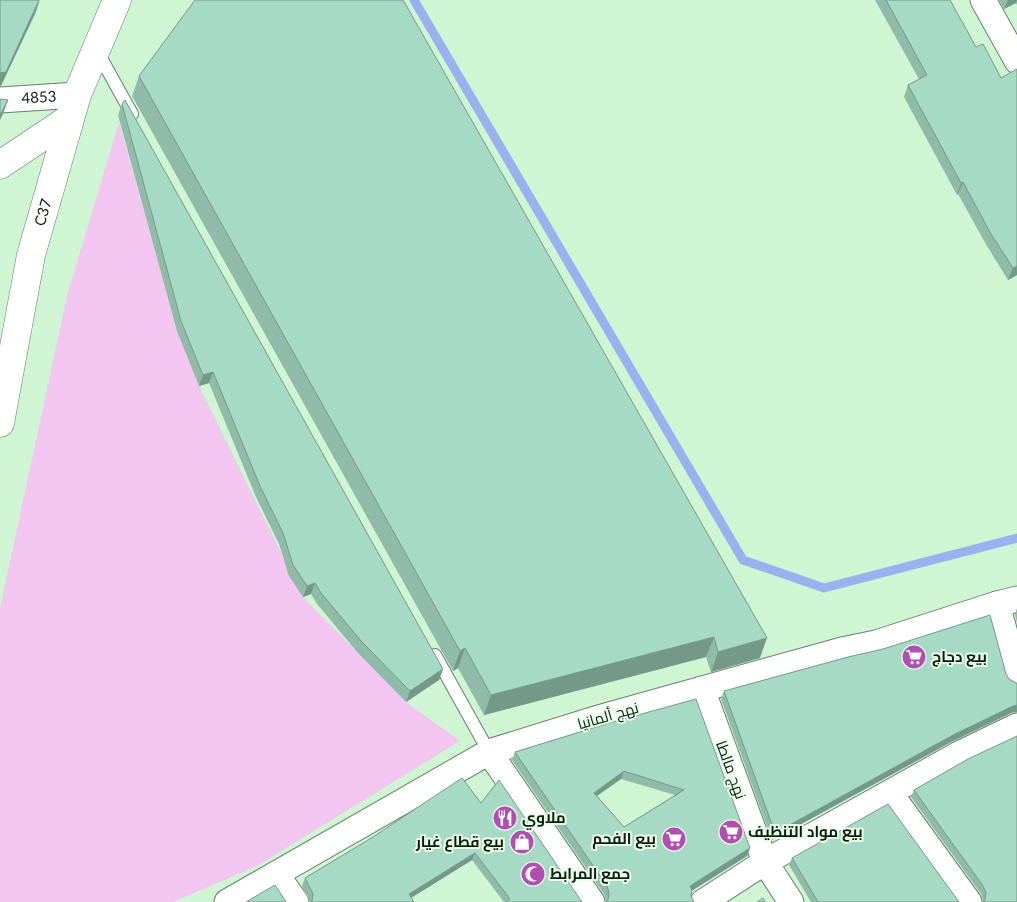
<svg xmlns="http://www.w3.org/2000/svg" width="1017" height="902" font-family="Lato,Cairo,sans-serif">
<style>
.green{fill:#f3c6f2}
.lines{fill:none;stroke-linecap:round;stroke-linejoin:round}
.stream{stroke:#99b2ef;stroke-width:9}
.service-casing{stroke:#628465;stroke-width:14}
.minor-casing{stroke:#628465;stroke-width:27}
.tertiary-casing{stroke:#628465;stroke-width:29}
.secondary-casing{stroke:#628465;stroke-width:29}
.service{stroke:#fff;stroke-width:12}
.minor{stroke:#fff;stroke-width:25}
.tertiary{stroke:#fff;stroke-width:28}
.secondary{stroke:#fff;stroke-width:28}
.wall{fill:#90bba9;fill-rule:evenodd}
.shaded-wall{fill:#759989}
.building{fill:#a7dac4;stroke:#759989;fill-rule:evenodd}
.labels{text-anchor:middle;stroke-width:4;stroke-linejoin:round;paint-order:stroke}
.street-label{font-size:15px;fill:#0d1b0f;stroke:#e8fee9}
.poi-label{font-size:15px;font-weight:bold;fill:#0d1b0f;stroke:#e8fee9;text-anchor:start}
</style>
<rect width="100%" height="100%" fill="#d0f5d3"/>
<polygon class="green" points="119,122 178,332 199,386 303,597 406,702 460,741 257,866 173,902 0,902 0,608 67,296"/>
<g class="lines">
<polyline class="stream" points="414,0 743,560 824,588 1017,538"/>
<defs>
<g id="service">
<polyline points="97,51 132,114"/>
<polyline points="435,655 489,752"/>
</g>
<g id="minor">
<polyline points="983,0 1017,61"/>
<path id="s1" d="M0,100L77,95"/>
<polyline points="997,604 1017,677"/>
<polyline points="702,689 765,862 791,902"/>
<polyline points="489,752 592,902"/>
<polyline points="890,793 969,902"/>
<polyline points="276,874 296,902"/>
<polyline points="227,902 489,752 602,717 842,650 876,643 997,604 1017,599"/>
<polyline points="703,902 765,862 959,754 1017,726"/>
</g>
<polyline id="tertiary" points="0,165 70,118"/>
<g id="secondary">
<path id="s2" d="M0,423L31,255L77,95L117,0"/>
</g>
</defs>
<use href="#service" class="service-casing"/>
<use href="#minor" class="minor-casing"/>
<use href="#tertiary" class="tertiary-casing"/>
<use href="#secondary" class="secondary-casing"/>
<use href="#service" class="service"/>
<use href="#minor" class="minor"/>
<use href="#tertiary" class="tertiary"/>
<use href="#secondary" class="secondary"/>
</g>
<g class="wall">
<polygon points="875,0 950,0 1017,275 1008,280 987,246 958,194 957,195 904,97 908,85 919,79"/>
<polygon points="999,0 1017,0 1017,5 1016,3 1004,9"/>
<polygon points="139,76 760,658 711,672 706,657 484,715 458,668 453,671 132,96"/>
<polygon points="122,104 443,669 439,680 406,702 358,653 317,604 311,594 303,597 289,576 279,544 256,497 209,383 199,386 177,331 118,115"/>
<polygon points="1017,608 1017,623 1015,614"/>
<polygon points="1006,674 1009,679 1016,683 1011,713 953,741 772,840 721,699 724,691"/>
<path d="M609,723L750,848L747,856L692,890L691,896L606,902V900L604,894L512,760L515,752ZM621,779L675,795L624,827L597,796Z"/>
<polygon points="914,790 1017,902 983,902 983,900 981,894 911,797"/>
<polygon points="481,803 582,902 504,902 472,860 411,898 310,902 302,886 305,878"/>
<polygon points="792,858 959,902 811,902 789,865"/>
</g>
<g class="shaded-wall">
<polygon points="40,0 35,14 1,86 0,86 0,73"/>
<polygon points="1008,0 1017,0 1016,3 1004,9"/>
<polygon points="8,100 3,114 0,120 0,115"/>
<polygon points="963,182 958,194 957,195 961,183"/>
<polygon points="1017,266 1017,275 1008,280 1013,268"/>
<polygon points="213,372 209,383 199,386 203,375"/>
<polygon points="315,583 311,594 303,597 307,586"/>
<polygon points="714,637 706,657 484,715 491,695"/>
<polygon points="767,638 760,658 711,672 718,652"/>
<polygon points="465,648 458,668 453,671 460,651"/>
<polygon points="443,669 439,680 406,702 410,691"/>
<polygon points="1017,705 1017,712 1011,713 953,741 772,840 775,833 955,734 1013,706"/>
<polygon points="624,771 621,779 591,800 594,793"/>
<polygon points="750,848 747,856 687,894 690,886"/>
<polygon points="475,853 472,860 406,901 409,894"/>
</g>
<g class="building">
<polygon points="0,0 39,0 6,72 0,73"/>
<polygon points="195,0 403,0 767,638 718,652 714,637 491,695 465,648 460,651 139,76"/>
<polygon points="886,0 950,0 976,47 983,44 1001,78 1017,69 1017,266 1013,268 991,234 963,182 961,183 908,85 927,75"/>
<polygon points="0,99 8,100 0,115"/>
<polygon points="125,100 443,669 410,691 362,642 321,593 315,583 307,586 293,565 283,533 260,486 213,372 203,375 181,321 122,104"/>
<polygon points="990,615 1006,674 1009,679 1016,683 1017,683 1017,705 1013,706 955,734 775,833 724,691 848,657 883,649"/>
<path d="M696,699L750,848L690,886L692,890L691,896L694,902H606L608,900L609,893L607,886L515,752L609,723ZM624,771L684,790L624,827L594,793Z"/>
<polygon points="1017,736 1017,902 983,902 985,900 986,893 983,886 914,790 968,759"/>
<polygon points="462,778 481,803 499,780 582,902 506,902 510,899 475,853 409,894 414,902 311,902 312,901 313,894 305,878 373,837"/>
<polygon points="888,804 959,902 818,902 792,858"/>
<polygon points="275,885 286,902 246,902"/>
<polygon points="763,898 765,902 757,902"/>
</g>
<defs>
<symbol id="supermarket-disc" viewBox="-11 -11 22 22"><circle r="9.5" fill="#b24db3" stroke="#e8fee9"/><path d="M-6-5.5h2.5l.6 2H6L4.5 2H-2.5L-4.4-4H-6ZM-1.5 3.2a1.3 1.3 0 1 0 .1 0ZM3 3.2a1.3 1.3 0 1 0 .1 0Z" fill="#fff"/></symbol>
<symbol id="restaurant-disc" viewBox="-11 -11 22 22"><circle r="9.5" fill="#b24db3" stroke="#e8fee9"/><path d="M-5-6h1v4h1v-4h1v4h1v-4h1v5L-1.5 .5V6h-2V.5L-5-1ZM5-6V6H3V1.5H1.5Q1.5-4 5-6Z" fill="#fff"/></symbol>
<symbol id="shop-disc" viewBox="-11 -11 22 22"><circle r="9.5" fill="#b24db3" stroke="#e8fee9"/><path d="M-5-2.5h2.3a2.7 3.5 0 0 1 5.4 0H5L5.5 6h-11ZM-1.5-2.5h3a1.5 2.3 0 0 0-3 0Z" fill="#fff"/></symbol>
<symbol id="mosque-disc" viewBox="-11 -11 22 22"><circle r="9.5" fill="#b24db3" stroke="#e8fee9"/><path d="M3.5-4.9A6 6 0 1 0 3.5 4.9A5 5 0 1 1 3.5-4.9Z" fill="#fff"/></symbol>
</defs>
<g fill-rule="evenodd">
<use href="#supermarket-disc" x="900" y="643" width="28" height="28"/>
<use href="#restaurant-disc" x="491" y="804" width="28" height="28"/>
<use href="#supermarket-disc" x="717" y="818" width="28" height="28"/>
<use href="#supermarket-disc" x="660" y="825" width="28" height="28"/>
<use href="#shop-disc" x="508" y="828" width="28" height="28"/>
<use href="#mosque-disc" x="519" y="860" width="28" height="28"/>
</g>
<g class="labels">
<g class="street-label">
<text dy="5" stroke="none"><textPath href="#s1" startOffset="39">4853</textPath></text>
<text dy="5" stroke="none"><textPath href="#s2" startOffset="215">C37</textPath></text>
<text transform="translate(608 716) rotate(-16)" y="5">نهج ألمانيا</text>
<text transform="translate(731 770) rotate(70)" y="5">نهج مالطا</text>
</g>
<g class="poi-label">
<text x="932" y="662">بيع دجاج</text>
<text x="522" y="823">ملاوي</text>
<text x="748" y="837">بيع مواد التنظيف</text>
<text x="656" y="844" text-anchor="end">بيع الفحم</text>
<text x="504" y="847" text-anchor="end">بيع قطاع غيار</text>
<text x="550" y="879">جمع المرابط</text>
</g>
</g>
</svg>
